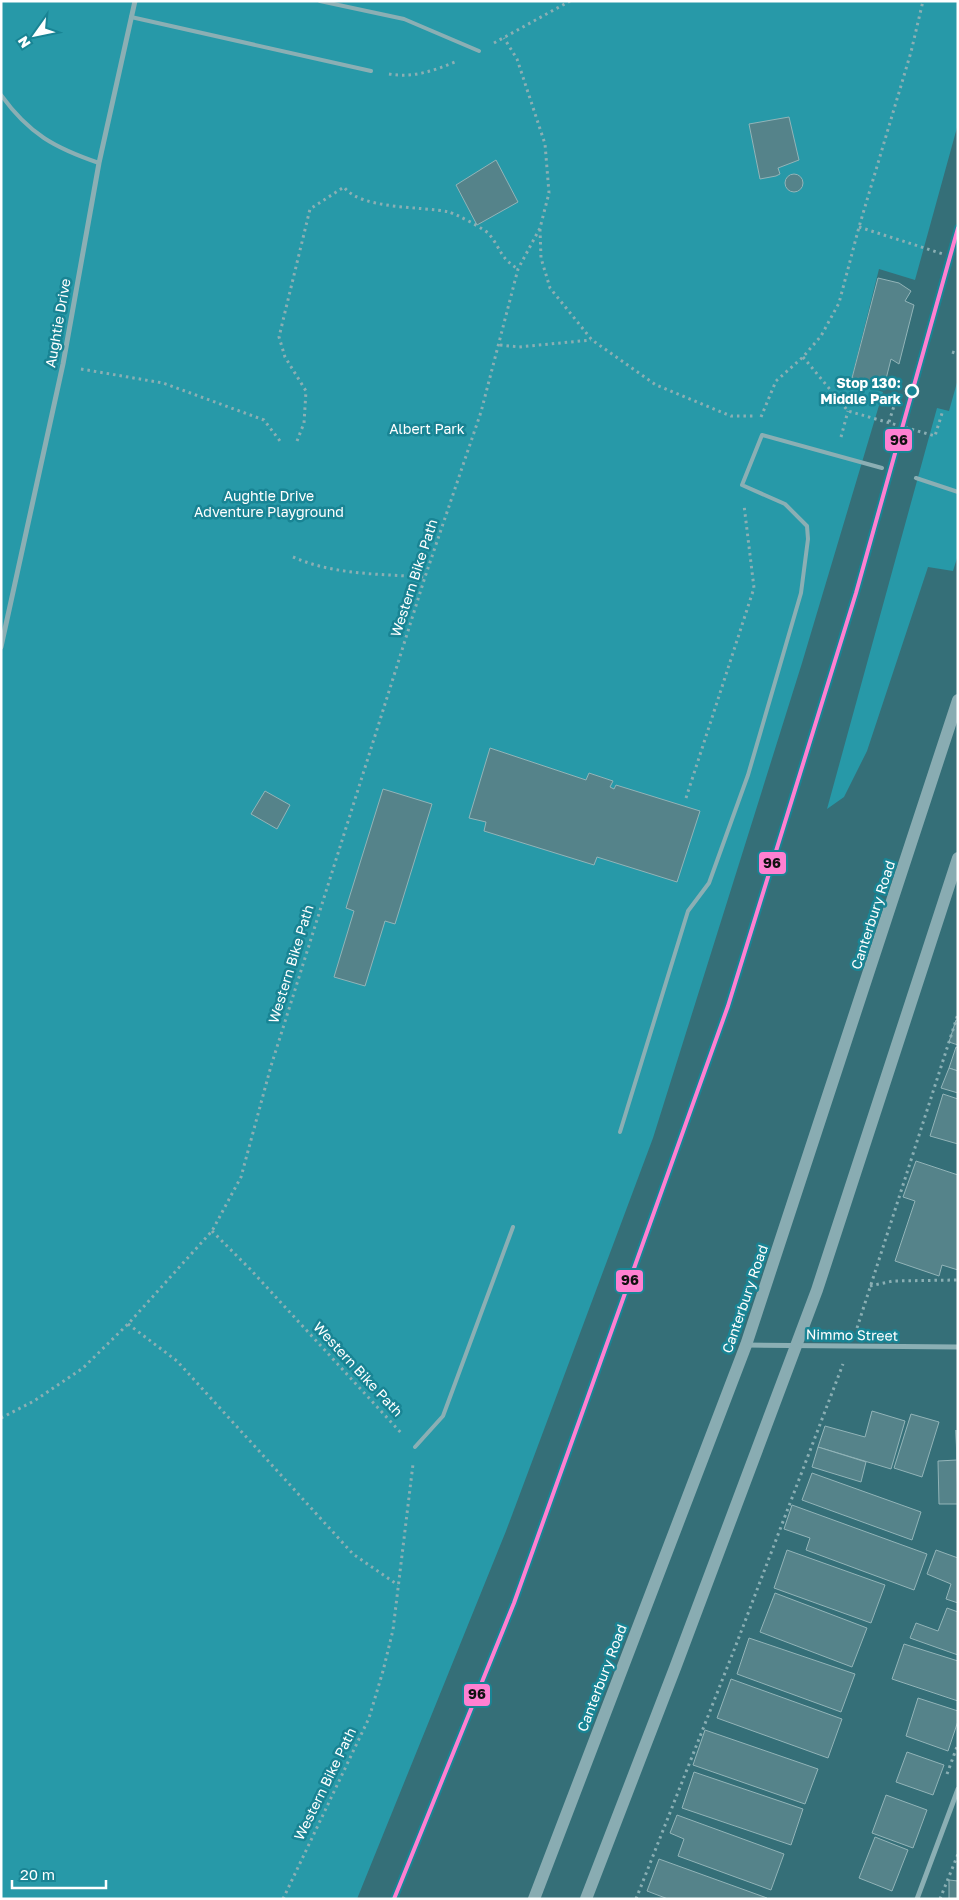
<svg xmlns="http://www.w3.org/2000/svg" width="959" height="1900" font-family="'Golos Text',sans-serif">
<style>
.green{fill:#2799a8}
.building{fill:#55838a;stroke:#92b4b8}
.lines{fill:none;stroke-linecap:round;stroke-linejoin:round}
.path{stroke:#8bafb4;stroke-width:3;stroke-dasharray:2.5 4;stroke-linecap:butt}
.service{stroke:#8bafb4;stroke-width:4}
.minor{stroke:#8bafb4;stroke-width:5}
.primary{stroke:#89acb2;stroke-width:12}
.tram-1-casing{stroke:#198494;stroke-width:8}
.tram-1{stroke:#ff80d1;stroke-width:4}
.stop-dot{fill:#198494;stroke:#fff;stroke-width:2.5}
.labels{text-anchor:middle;stroke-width:5;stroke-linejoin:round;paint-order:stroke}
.street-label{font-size:14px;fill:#fff;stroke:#198494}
.stop-label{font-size:14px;font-weight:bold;fill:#fff;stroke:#198494;text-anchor:end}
.park-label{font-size:14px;fill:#fff;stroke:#198494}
.line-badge{stroke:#198494;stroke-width:2}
.pale-badge-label{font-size:14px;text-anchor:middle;font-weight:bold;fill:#111}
</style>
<rect width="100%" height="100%" fill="#356f78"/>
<g class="green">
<polygon points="1,1 958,1 958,124 915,280 879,269 851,381 883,392 802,663 653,1138 506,1531 357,1899 1,1899"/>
<polygon points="958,379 958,555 953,571 928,567 867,751 844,797 827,809 937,408 949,411"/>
</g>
<g class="building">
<polygon points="789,117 799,160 778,168 780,174 776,176 760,179 749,124"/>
<polygon points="496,160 518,202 477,225 456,185"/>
<circle cx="794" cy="183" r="9"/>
<polygon points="878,278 899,283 911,291 905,301 914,305 899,364 891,359 884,387 852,378"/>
<polygon points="490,748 586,780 589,773 613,781 610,787 614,789 616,785 700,811 677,882 597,857 594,865 484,831 486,822 469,818"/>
<polygon points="383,789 432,804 395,924 385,921 365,986 334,977 354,911 346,908"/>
<polygon points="265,791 290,805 277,829 251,814"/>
<polygon points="956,1020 958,1020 958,1045 949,1042"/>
<polygon points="956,1047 958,1048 958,1071 949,1068"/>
<polygon points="949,1068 958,1071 958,1093 941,1088"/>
<polygon points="943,1094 958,1099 958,1144 930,1136"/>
<polygon points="916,1161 958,1175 958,1270 942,1265 939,1276 895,1261 915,1201 903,1197"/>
<polygon points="872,1411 905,1421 891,1469 818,1447 825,1426 865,1437"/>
<polygon points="911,1414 939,1422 922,1477 894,1468"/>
<polygon points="956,1430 958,1504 939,1504 938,1461 957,1460"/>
<polygon points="818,1447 866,1462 861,1482 812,1467"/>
<polygon points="812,1473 921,1512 912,1540 802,1500"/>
<polygon points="792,1505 927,1554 914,1590 806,1550 810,1538 784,1529"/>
<polygon points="787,1550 885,1585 871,1623 774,1588"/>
<polygon points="936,1550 958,1558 958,1603 946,1599 951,1584 927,1574"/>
<polygon points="775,1593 867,1628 852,1667 760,1632"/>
<polygon points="947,1608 958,1612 958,1655 910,1638 916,1623 938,1631"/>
<polygon points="749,1638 855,1674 841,1712 737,1674"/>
<polygon points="904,1644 958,1661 958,1701 892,1679"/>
<polygon points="731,1679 842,1719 828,1758 717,1718"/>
<polygon points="918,1698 958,1711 958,1721 948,1751 906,1736"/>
<polygon points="705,1730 818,1769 805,1804 693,1765"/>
<polygon points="907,1752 944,1765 933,1795 896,1782"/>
<polygon points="694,1772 803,1809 791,1845 682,1808"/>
<polygon points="886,1795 927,1810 913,1848 872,1833"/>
<polygon points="677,1815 784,1854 771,1890 678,1856 684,1839 670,1833"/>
<polygon points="875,1837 908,1850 892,1891 859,1878"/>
<polygon points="659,1859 767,1898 767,1899 668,1899 647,1891"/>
<polygon points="949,1880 958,1881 958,1899 949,1899"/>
</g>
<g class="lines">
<g class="path">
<polyline points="494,43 570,1"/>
<path d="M389,74C413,78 433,71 455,62"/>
<polyline points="859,227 943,254"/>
<polyline points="540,229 541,258 550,288 592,340 656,385 731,416 755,416"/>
<polyline points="500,345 519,347 591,340"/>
<polyline points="952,352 958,354"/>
<polyline points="803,357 848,411 935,436 943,410"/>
<polyline points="81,369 163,383 264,420 280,441"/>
<polyline points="761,417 776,381 803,357 821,336 839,303 859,227 911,52 923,1"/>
<polyline points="889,422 897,396"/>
<polyline points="841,437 848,411"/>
<path d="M297,441L304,423L306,391L285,357L279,337L310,209L344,187C361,210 422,206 449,212C456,214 485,229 489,234C502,250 499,257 518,269"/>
<path d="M293,557C334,575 380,574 425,577"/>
<polyline points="686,798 754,588 744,505"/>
<polyline points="212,1231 250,1269 403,1435"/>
<polyline points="870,1286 893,1281 958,1280"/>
<polyline points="128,1324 177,1361 353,1554 398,1585"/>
<polyline points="857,1328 958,1014"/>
<polyline points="1,1418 34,1401 83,1368 128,1324 212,1231 241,1177 271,1066 425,577 481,412 518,269 540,228 549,193 545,144 517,59 504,38"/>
<polyline points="947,1774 958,1744"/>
<polyline points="283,1899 369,1718 383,1671 393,1630 413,1464"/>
<polyline points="636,1899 736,1645 843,1364"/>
<polyline points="940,1899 958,1854"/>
</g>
<g class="service">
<polyline points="320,1 404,19 479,51"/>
<polyline points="131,17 371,71"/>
<path d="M1,95C29,134 55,148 99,163"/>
<polyline points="916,478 958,492"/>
<polyline points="620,1132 688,911 709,883 748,775 801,593 808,539 807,526 785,504 742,485 762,435 882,468"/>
<polyline points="415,1447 443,1416 513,1227"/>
</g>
<g class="minor">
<polyline points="1,647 63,364 99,163 135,1"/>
<polyline points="746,1345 958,1347"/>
<polyline points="917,1899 958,1789"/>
</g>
<g class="primary">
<polyline points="534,1899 746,1345 958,700"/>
<polyline points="586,1899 675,1668 817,1290 958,858"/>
</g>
<defs>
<polyline id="tram-1" points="394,1899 514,1603 728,1006 856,593 958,228"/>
</defs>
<use href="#tram-1" class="tram-1-casing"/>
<use href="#tram-1" class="tram-1"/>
</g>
<circle class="stop-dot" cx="912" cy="391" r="6"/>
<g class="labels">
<g class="street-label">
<text transform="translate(58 323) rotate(-80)" y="5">Aughtie Drive</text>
<text transform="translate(414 578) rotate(-72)" y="5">Western Bike Path</text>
<text transform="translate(873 915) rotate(-72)" y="5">Canterbury Road</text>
<text transform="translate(291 964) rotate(-73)" y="5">Western Bike Path</text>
<text transform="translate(745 1299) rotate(-71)" y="5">Canterbury Road</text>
<text transform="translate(852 1335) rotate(1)" y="5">Nimmo Street</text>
<text transform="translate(358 1369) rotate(47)" y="5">Western Bike Path</text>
<text transform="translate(602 1678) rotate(-69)" y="5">Canterbury Road</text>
<text transform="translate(325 1784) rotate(-64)" y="5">Western Bike Path</text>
</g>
<g class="stop-label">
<text x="901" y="388">Stop 130:<tspan x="901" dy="16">Middle Park</tspan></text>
</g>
<g class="park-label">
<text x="427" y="434">Albert Park</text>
<text x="269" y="501">Aughtie Drive<tspan x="269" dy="16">Adventure Playground</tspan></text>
</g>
</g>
<g class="line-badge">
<rect x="884" y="428" width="29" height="24" rx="5" fill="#ff80d1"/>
<rect x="758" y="851" width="29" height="24" rx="5" fill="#ff80d1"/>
<rect x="615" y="1269" width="29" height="24" rx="5" fill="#ff80d1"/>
<rect x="463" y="1683" width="28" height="24" rx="5" fill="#ff80d1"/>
</g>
<g class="pale-badge-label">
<text x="899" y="445">96</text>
<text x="772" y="868">96</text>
<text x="630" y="1285">96</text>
<text x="477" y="1699">96</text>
</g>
<rect width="959" height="1900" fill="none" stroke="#ffffff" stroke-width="5"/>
<g transform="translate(35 35) rotate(237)" stroke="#198494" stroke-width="4" paint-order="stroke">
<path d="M0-4L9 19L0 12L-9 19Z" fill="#ffffff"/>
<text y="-8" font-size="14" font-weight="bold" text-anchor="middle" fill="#ffffff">N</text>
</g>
<path d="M12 1880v8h94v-8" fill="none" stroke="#ffffff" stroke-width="2.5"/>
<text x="20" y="1880" font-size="15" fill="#ffffff" stroke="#198494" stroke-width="4" paint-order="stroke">20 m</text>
</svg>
